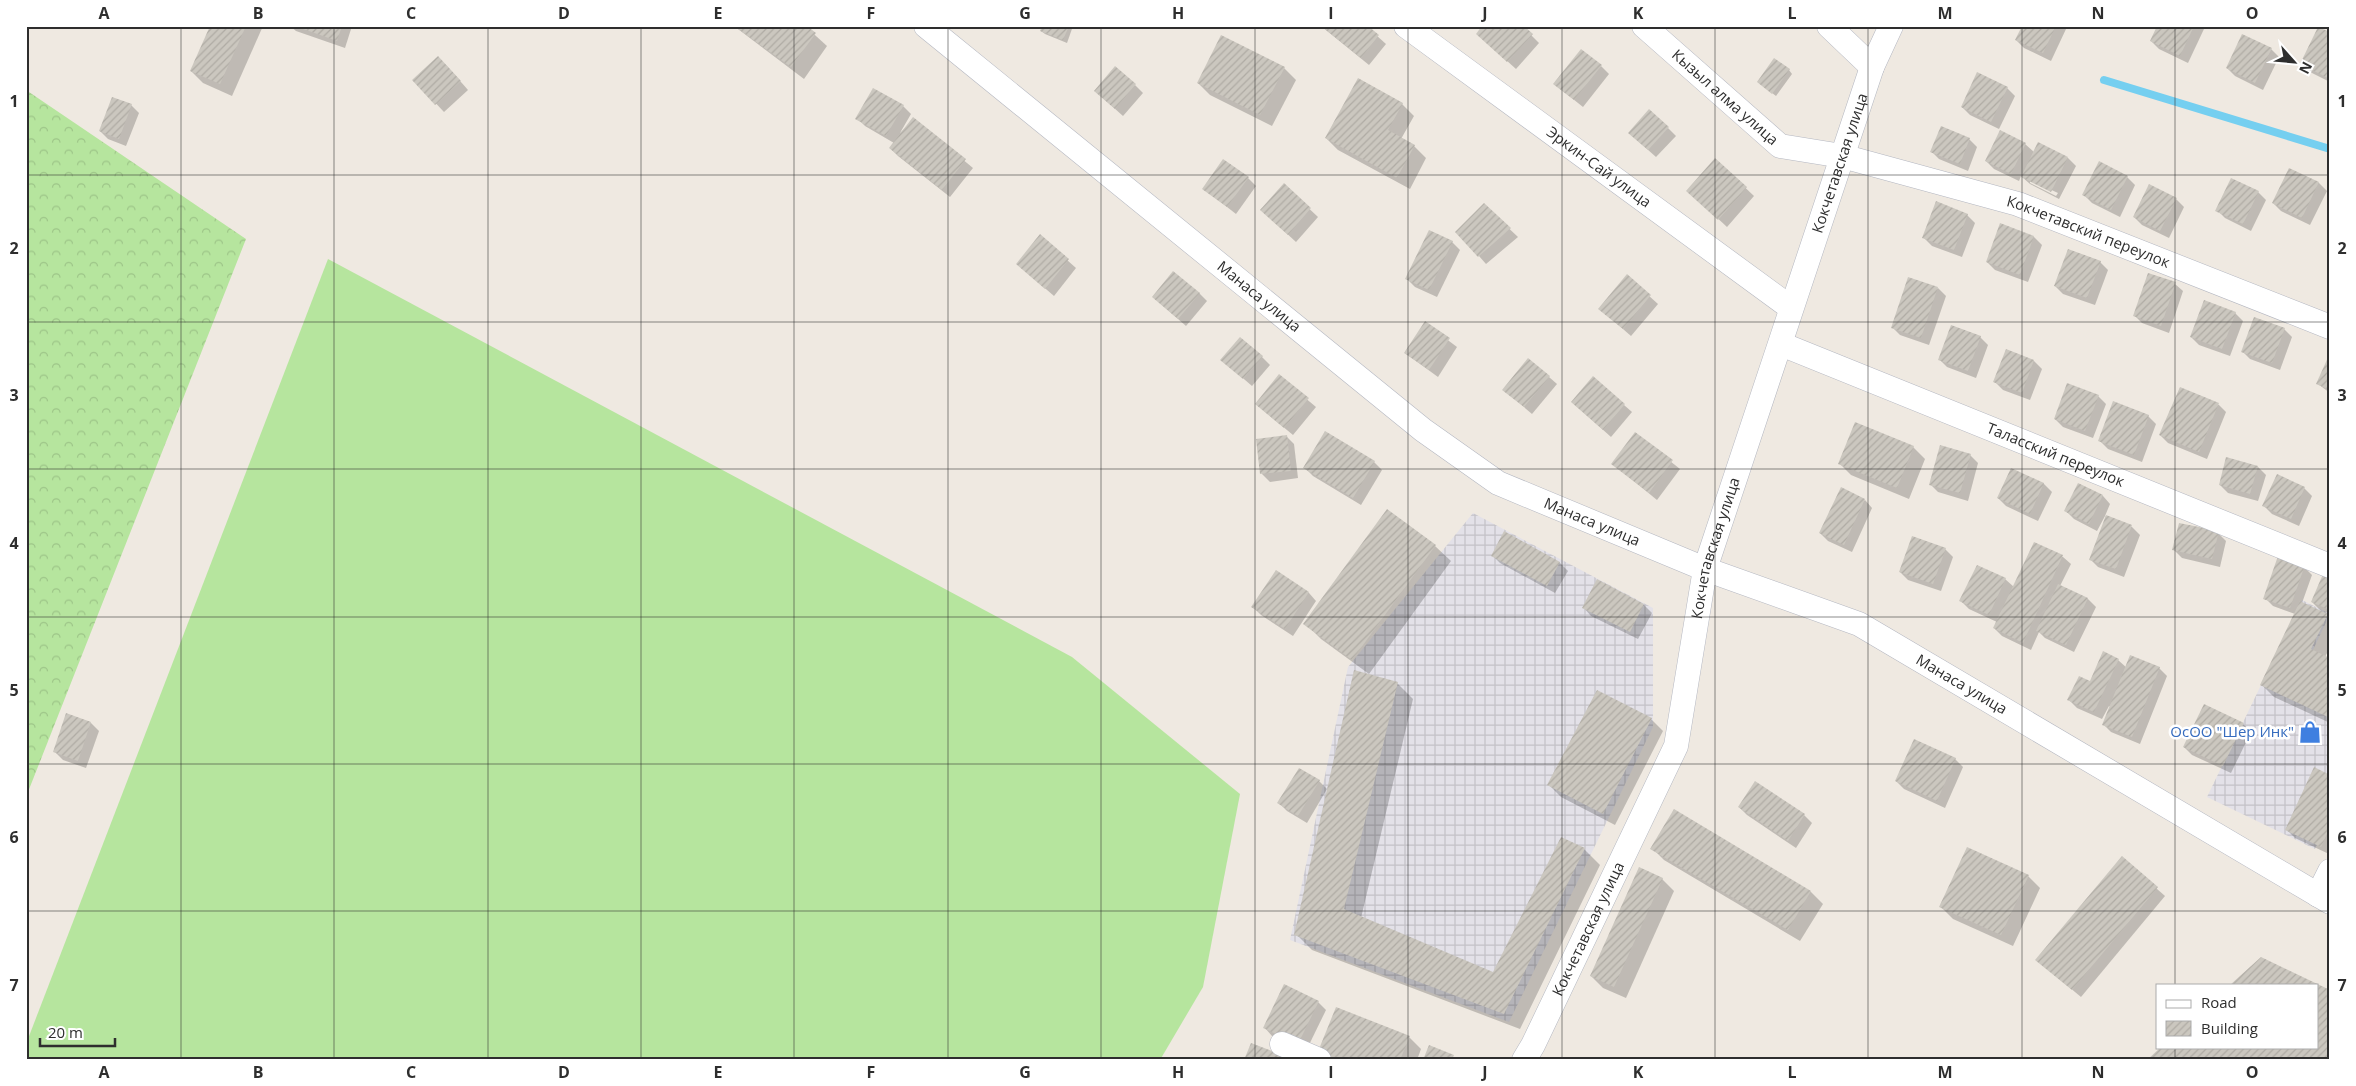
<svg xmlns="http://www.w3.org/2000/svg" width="2356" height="1086" font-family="'Open Sans',sans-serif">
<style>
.industrial{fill:url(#industrial-grid)}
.grass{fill:#b6e59e}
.forest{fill:url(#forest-crowns)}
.shadow{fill:#0003;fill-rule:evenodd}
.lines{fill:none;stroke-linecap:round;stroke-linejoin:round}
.stream{stroke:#75cff0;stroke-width:8}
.building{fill:url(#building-hatch)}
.minor-casing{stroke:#b4b7c1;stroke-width:25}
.minor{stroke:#fff;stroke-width:24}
.grid{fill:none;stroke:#2e2e2e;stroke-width:1;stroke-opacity:0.55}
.labels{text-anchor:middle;stroke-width:5;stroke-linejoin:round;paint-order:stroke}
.street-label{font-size:15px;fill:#2e2e2e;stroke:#fff}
.shop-label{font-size:15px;fill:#366cbe;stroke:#fff;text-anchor:end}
.neatline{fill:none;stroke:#2e2e2e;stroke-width:2}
.grid-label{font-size:16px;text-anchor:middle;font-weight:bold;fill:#2e2e2e}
</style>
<defs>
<pattern id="industrial-grid" width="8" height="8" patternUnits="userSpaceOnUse" patternTransform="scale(1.25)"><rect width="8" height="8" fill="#e3e1e8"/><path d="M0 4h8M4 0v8" fill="none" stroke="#c3c1c7"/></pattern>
<pattern id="forest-crowns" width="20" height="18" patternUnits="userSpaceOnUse" patternTransform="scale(1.25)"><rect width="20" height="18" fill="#b6e59e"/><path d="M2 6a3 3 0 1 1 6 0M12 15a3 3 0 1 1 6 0" fill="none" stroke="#9dc588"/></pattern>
<pattern id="building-hatch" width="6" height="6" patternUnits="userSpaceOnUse" patternTransform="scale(1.25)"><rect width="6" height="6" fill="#cbc7bf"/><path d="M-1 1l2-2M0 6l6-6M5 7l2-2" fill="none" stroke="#afaba4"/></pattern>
</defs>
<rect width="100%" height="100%" fill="#efe9e1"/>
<g class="industrial">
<polygon points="1473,513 1653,608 1653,727 1509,1022 1290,940 1348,667"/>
<polygon points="2302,600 2330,614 2312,652 2330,661 2330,817 2315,849 2207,797"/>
</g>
<polygon class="grass" points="328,259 1072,657 1240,794 1203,987 1160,1060 26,1060 26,1044"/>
<polygon class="forest" points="26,90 246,239 26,797"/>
<g class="shadow">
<polygon points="212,26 263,26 232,96 203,83 191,71"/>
<polygon points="290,26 352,26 345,48 296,31"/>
<polygon points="734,26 805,26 827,46 804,79"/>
<polygon points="1043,26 1073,26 1067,43 1045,34 1041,31"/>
<polygon points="1321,26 1366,26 1386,44 1369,65"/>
<polygon points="1522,26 1539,43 1516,69 1485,41"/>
<polygon points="2023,26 2063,26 2066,29 2051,61 2024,48 2016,40"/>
<polygon points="2158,26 2201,26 2204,29 2188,63 2159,49 2151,41"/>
<polygon points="2330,33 2330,82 2310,72 2302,64"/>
<polygon points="2271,49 2279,57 2263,90 2235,76 2227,68"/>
<polygon points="446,65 468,90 444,112 414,80"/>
<polygon points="1601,66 1609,74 1583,107 1563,91"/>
<polygon points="1284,68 1296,80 1272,126 1210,95 1198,83"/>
<polygon points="1789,70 1792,74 1776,96 1758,82"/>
<polygon points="1135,85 1143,93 1123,116 1104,99"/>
<polygon points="2007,88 2015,96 1999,129 1970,115 1962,107"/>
<polygon points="1402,104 1414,116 1401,139 1414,146 1426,158 1410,189 1338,150 1326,138"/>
<polygon points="131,105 139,113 126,146 108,139 100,131"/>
<polygon points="903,106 911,114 900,133 914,119 973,168 950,197 898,156 890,148 894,143 865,126 857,118"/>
<polygon points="1668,128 1676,136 1656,157 1638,141"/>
<polygon points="1969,139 1977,147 1968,171 1939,159 1931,151"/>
<path d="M2025,144L2034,152L2068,158L2076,166L2059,199L2030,184L2021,176L2019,181L1994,169L1986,161ZM2030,180L2058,193L2056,196L2030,183Z"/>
<polygon points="1716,160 1754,196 1727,227 1696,198"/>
<polygon points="2289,169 2319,183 2327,191 2310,225 2281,211 2273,203"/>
<polygon points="2127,177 2135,185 2120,217 2092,203 2084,195"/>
<polygon points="1248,178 1256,186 1236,214 1204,189"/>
<polygon points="1284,185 1318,217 1296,242 1270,218"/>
<polygon points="2258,192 2266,200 2251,231 2225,218 2217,210"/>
<polygon points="2176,199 2184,207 2169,238 2142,225 2134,217"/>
<polygon points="1484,205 1518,237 1486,264 1479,256"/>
<polygon points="1967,215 1975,223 1962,257 1932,246 1924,238"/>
<polygon points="2001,225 2034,237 2042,245 2028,282 1995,270 1987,262"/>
<polygon points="1430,231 1452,242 1460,250 1437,297 1415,287 1407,279"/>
<polygon points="1040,236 1076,268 1054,296 1017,264"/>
<polygon points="2100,262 2108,270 2095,305 2063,294 2055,286"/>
<polygon points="1627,276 1658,304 1631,336 1608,316"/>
<polygon points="2175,284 2183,291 2169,333 2142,323 2134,315"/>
<polygon points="1938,288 1946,296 1929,345 1900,335 1892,327"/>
<polygon points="1199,293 1207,301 1186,326 1153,297"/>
<polygon points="2235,313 2243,321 2230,356 2199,345 2191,337"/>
<polygon points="1425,323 1457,347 1438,377 1405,353"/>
<polygon points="2284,329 2292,337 2280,370 2250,359 2242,351"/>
<polygon points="1980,337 1988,345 1976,378 1947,367 1939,359"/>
<polygon points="2006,351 2034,361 2042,369 2030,400 2003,390 1995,382"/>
<polygon points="2330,356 2330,393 2318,384"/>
<polygon points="1262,357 1270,365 1252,386 1222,360"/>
<polygon points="1279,376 1316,407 1293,435 1264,411"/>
<polygon points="1549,377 1557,384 1532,414 1504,390"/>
<polygon points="2180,388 2219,405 2226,412 2207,459 2168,443 2160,435"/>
<polygon points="2098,396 2106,404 2093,438 2063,427 2055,419"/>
<polygon points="1572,402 1624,405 1632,412 1611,437"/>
<polygon points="2148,416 2156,424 2142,462 2108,449 2100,441"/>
<polygon points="1855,424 1913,447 1925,459 1909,499 1851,475 1839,463"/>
<polygon points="1636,434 1680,469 1657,500 1613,464"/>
<polygon points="1286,436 1294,444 1298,478 1270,482 1262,474 1258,440"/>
<polygon points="1970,455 1978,463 1968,501 1938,492 1930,484"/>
<polygon points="1374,462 1382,470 1361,505 1313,476 1305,468"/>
<polygon points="2258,467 2266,475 2258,501 2228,493 2220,485"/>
<polygon points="2011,469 2044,484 2052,492 2038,521 2006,506 1998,498"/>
<polygon points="2079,484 2103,496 2110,504 2105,516 2132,527 2140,535 2124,577 2098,567 2090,559 2106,517 2105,516 2097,531 2074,519 2066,511"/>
<polygon points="2304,488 2312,496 2299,526 2272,514 2264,506"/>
<polygon points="1865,500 1872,508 1852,552 1828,541 1820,533"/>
<polygon points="1505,533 1560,563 1568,571 1555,593 1500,563 1492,555"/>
<polygon points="2218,533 2226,541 2220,567 2182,558 2174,550"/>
<polygon points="2035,544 2063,557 2071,564 2060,586 2088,599 2096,607 2074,652 2045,638 2039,632 2031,650 2002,636 1994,628 1997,622 1969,609 1961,601 1977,566 2005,579 2014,587"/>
<polygon points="1435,546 1451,561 1369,674 1321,639 1305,623"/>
<polygon points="1945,549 1953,557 1941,591 1908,580 1900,572"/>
<polygon points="2304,567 2312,575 2302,603 2322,612 2312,602 2330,578 2330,614 2325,612 2330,617 2330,647 2325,657 2330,659 2330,723 2274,697 2262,685 2295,614 2273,606 2265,598"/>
<polygon points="1276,571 1309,593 1316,601 1293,636 1261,615 1253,607"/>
<polygon points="1597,581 1644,605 1652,613 1638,639 1591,616 1584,608"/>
<polygon points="2118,660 2127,668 2159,668 2167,676 2140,744 2111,732 2103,724 2111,707 2109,706 2102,719 2077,708 2069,700"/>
<polygon points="1397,683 1413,699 1361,918 1493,973 1584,849 1600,865 1520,1029 1312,950 1296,934"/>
<polygon points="1597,691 1651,719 1663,731 1615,825 1561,797 1549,785"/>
<polygon points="67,715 91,723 99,731 86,768 63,760 55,752"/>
<polygon points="2243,724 2251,732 2231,773 2192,755 2184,747"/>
<polygon points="1955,759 1963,767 1945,808 1904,789 1896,781"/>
<polygon points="1300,769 1319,781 1327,789 1307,823 1287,811 1279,803"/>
<polygon points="2330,776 2330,852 2329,854 2295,838 2287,830"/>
<polygon points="1739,807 1804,815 1812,823 1796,848 1747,815"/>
<polygon points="1652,848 1811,892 1823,904 1800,941 1664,860"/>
<polygon points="2122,858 2165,896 2081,997 2045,967"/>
<polygon points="2028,876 2040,888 2013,946 1953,919 1941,907"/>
<polygon points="1662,879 1674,891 1626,998 1603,988 1591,976"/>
<polygon points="1318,1002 1326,1010 1306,1051 1272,1036 1265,1028"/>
<polygon points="1409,1037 1421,1049 1417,1060 1324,1060"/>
</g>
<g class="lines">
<polyline class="stream" points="2104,80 2330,149"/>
</g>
<g class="building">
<polygon points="210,26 246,26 220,84 190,71"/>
<polygon points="295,26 342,26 337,41"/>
<polygon points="734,26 807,26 816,33 791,67"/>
<polygon points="1042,26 1069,26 1063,40 1040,31"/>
<polygon points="1321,26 1368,26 1379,35 1361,58"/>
<polygon points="1482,26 1524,26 1533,34 1507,62 1476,34"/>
<polygon points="2022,26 2056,26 2043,53 2015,40"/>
<polygon points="2157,26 2194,26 2180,56 2150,41"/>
<polygon points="2318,27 2330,32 2330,79 2300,64"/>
<polygon points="2242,34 2272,48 2255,83 2226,68"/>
<polygon points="1221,35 1285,67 1260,115 1197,83"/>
<polygon points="1581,49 1602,65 1574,100 1553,84"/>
<polygon points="438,56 461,81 435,105 412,80"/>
<polygon points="1774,58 1790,69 1772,94 1757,82"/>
<polygon points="1115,66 1136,84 1115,109 1094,91"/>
<polygon points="1977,72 2008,87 1991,122 1961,107"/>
<polygon points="1358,78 1403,103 1388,130 1415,145 1397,178 1325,138"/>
<polygon points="873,88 904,105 886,136 855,119"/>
<polygon points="112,97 132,104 119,139 99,131"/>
<polygon points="1649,109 1669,127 1648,150 1628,133"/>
<polygon points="913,117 966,159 942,190 889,148"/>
<polygon points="1941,126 1970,138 1960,164 1930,152"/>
<polygon points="2000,130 2026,143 2011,174 1985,161"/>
<polygon points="2038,142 2068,157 2051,192 2021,177"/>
<polygon points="1715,158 1747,187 1718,220 1686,191"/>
<polygon points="1223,159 1249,177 1227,207 1202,189"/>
<polygon points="2099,161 2128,176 2111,210 2082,195"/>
<polygon points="2289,168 2319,182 2302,218 2272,203"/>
<polygon points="2231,178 2259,191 2243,224 2215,211"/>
<polygon points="1284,183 1311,208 1288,235 1260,210"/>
<polygon points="2149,184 2177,198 2160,231 2133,217"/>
<polygon points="1936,201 1968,214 1954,250 1922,238"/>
<polygon points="1484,203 1511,228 1478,257 1455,232"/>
<polygon points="2000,223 2034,236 2020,275 1986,262"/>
<polygon points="1429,230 1453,241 1429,290 1405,279"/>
<polygon points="1040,234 1069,259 1045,289 1016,264"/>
<polygon points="2068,249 2101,261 2087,298 2054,286"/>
<polygon points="1173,271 1200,293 1178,319 1152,297"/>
<polygon points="2148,273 2176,282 2161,326 2133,316"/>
<polygon points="1627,274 1651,295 1623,329 1598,309"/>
<polygon points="1908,277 1938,287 1921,338 1891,328"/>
<polygon points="2204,300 2236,312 2222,349 2190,337"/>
<polygon points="2254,317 2285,328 2272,363 2241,352"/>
<polygon points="1425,321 1450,338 1429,370 1404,353"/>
<polygon points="1951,325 1981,336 1968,371 1938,360"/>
<polygon points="1240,337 1263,356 1243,379 1220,360"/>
<polygon points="2006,349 2034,360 2022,393 1993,382"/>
<polygon points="2330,353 2330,390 2316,384"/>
<polygon points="1528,358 1550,376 1524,407 1502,390"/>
<polygon points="1279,374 1309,398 1284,428 1255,404"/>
<polygon points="1593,376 1625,404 1603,430 1571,402"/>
<polygon points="2067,383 2099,395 2085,431 2054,419"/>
<polygon points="2180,387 2219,403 2199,452 2159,435"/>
<polygon points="2113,401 2149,415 2134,455 2098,441"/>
<polygon points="1855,422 1914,446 1897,488 1838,464"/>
<polygon points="1325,431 1375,461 1353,498 1303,468"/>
<polygon points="1635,432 1673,460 1649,493 1611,464"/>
<polygon points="1287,435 1291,471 1260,474 1256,439"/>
<polygon points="1940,445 1971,454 1960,493 1929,485"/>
<polygon points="2226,457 2258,466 2250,494 2219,485"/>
<polygon points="2011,468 2044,483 2030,514 1997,498"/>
<polygon points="2277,474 2305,487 2291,519 2262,506"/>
<polygon points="2078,483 2103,495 2089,524 2064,511"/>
<polygon points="1841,487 1865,499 1844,545 1819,533"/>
<polygon points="1387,509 1436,545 1352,660 1303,624"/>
<polygon points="2106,515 2132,525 2116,569 2089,560"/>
<polygon points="2179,523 2219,531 2212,559 2172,550"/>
<polygon points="1504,531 1560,562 1547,586 1491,556"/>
<polygon points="1912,536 1946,548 1933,584 1899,572"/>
<polygon points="2034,542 2063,555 2023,643 1993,628"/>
<polygon points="2278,556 2305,565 2290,608 2263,599"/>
<polygon points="1977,565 2006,578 1989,615 1959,601"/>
<polygon points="1276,570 1309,592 1285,629 1251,607"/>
<polygon points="2323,574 2330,577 2330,610 2311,602"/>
<polygon points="1597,579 1644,604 1630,632 1582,608"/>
<polygon points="2058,584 2088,598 2066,645 2036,631"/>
<polygon points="2300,601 2328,614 2311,649 2330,658 2330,718 2260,685"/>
<polygon points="2103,651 2119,659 2094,712 2067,700 2079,676 2090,681"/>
<polygon points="2130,655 2160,667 2132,737 2102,725"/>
<polygon points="1354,670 1398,682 1344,909 1493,972 1561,837 1585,848 1504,1014 1294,935"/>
<polygon points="1597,690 1652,718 1603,814 1547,785"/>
<polygon points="2204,704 2244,723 2223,766 2183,747"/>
<polygon points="66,713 91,722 78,761 53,752"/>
<polygon points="1914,739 1956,758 1937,801 1895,781"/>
<polygon points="2314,767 2330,775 2330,827 2321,847 2285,830"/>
<polygon points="1299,768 1320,780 1298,816 1277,803"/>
<polygon points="1755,781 1805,814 1788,841 1738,807"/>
<polygon points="1674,809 1811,891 1788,930 1650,849"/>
<polygon points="1967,847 2029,875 2001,935 1939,907"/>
<polygon points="2122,856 2158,887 2072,990 2035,960"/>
<polygon points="1639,867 1663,878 1614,987 1590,976"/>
<polygon points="2261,957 2330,990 2330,1060 2147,1060 2161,1047 2317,1047 2317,985 2230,985"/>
<polygon points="1284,984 1319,1001 1298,1044 1263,1028"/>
<polygon points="1336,1007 1410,1036 1400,1060 1330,1060 1317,1054"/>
<polygon points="1251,1043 1296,1060 1244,1060"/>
<polygon points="1429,1045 1454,1055 1452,1060 1423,1060"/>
</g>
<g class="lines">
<defs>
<g id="minor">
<path id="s1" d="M926,26L1423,430L1498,483L1705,569L1859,624L2330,902"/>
<path id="s2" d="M1406,26L1791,308"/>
<path id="s3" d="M1644,26L1780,146L1842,156L2018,204L2330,327"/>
<polyline points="1829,26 1872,67"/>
<path id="s4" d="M1781,344L2330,566"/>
<polyline points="2318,895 2330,871"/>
<polyline points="1282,1044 1319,1060"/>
<path id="s5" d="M1524,1060L1533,1045L1676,746L1705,569L1872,67L1891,26"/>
</g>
</defs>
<use href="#minor" class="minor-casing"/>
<use href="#minor" class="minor"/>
</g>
<path class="grid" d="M181,26V1060M334,26V1060M488,26V1060M641,26V1060M794,26V1060M948,26V1060M1101,26V1060M1255,26V1060M1408,26V1060M1562,26V1060M1715,26V1060M1868,26V1060M2022,26V1060M2175,26V985M26,175H2330M26,322H2330M26,469H2330M26,617H2330M26,764H2330M26,911H2330M2175,1047V1060"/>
<defs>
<symbol id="shop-bare" viewBox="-9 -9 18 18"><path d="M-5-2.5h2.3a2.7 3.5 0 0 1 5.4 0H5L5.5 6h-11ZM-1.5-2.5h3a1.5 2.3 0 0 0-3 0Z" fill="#3f7fe0" stroke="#fff" stroke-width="2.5" paint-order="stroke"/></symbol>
</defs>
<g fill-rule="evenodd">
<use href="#shop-bare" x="2294" y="716" width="32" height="32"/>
</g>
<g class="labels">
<g class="street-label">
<text dy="5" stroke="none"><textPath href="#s3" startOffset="108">Кызыл алма улица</textPath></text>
<text dy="5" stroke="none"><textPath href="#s5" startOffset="956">Кокчетавская улица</textPath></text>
<text dy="5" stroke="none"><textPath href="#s2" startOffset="239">Эркин-Сай улица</textPath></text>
<text dy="5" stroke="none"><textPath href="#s3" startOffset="502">Кокчетавский переулок</textPath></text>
<text dy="5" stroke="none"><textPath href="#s1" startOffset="429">Манаса улица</textPath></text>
<text dy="5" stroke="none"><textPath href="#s4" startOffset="296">Таласский переулок</textPath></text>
<text dy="5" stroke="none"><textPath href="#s1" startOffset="834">Манаса улица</textPath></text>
<text dy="5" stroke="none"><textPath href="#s5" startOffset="551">Кокчетавская улица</textPath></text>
<text dy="5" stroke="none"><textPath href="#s1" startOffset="1239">Манаса улица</textPath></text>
<text dy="5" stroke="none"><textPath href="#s5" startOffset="146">Кокчетавская улица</textPath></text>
</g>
<g class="shop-label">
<text x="2294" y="737">ОсОО "Шер Инк"</text>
</g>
</g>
<rect width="2356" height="1086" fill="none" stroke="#ffffff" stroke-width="55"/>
<rect x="2156" y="984" width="162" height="65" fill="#ffffff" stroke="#ababab"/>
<rect x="2166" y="1000" width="25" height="8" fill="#ffffff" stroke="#ababab"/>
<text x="2201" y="1008" font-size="15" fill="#2e2e2e">Road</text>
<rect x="2166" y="1021" width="25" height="15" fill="url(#building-hatch)" stroke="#ababab"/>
<text x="2201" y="1034" font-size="15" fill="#2e2e2e">Building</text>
<g transform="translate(2294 62) rotate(117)" stroke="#ffffff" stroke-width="4" paint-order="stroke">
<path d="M0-4L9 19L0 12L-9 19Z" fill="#2e2e2e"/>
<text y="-8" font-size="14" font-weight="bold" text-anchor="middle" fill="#2e2e2e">N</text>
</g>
<path d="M40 1038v8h75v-8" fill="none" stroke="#2e2e2e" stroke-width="2.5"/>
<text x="48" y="1038" font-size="15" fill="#2e2e2e" stroke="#ffffff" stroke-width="4" paint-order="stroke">20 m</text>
<rect x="28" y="28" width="2300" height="1030" class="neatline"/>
<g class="grid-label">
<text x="104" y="19">A</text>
<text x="258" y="19">B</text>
<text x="411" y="19">C</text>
<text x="564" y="19">D</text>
<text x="718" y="19">E</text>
<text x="871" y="19">F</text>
<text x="1025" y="19">G</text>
<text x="1178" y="19">H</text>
<text x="1331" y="19">I</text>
<text x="1485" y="19">J</text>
<text x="1638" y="19">K</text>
<text x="1792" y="19">L</text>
<text x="1945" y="19">M</text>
<text x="2098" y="19">N</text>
<text x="2252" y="19">O</text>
<text x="14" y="107">1</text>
<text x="2342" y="107">1</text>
<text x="14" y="254">2</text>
<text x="2342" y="254">2</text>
<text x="14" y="401">3</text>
<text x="2342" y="401">3</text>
<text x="14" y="549">4</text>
<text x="2342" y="549">4</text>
<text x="14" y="696">5</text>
<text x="2342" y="696">5</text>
<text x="14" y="843">6</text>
<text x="2342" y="843">6</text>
<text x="14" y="991">7</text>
<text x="2342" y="991">7</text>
<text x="104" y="1078">A</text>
<text x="258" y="1078">B</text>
<text x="411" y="1078">C</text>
<text x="564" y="1078">D</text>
<text x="718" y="1078">E</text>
<text x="871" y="1078">F</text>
<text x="1025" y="1078">G</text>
<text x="1178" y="1078">H</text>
<text x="1331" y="1078">I</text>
<text x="1485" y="1078">J</text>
<text x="1638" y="1078">K</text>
<text x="1792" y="1078">L</text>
<text x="1945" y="1078">M</text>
<text x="2098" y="1078">N</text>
<text x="2252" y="1078">O</text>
</g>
</svg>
